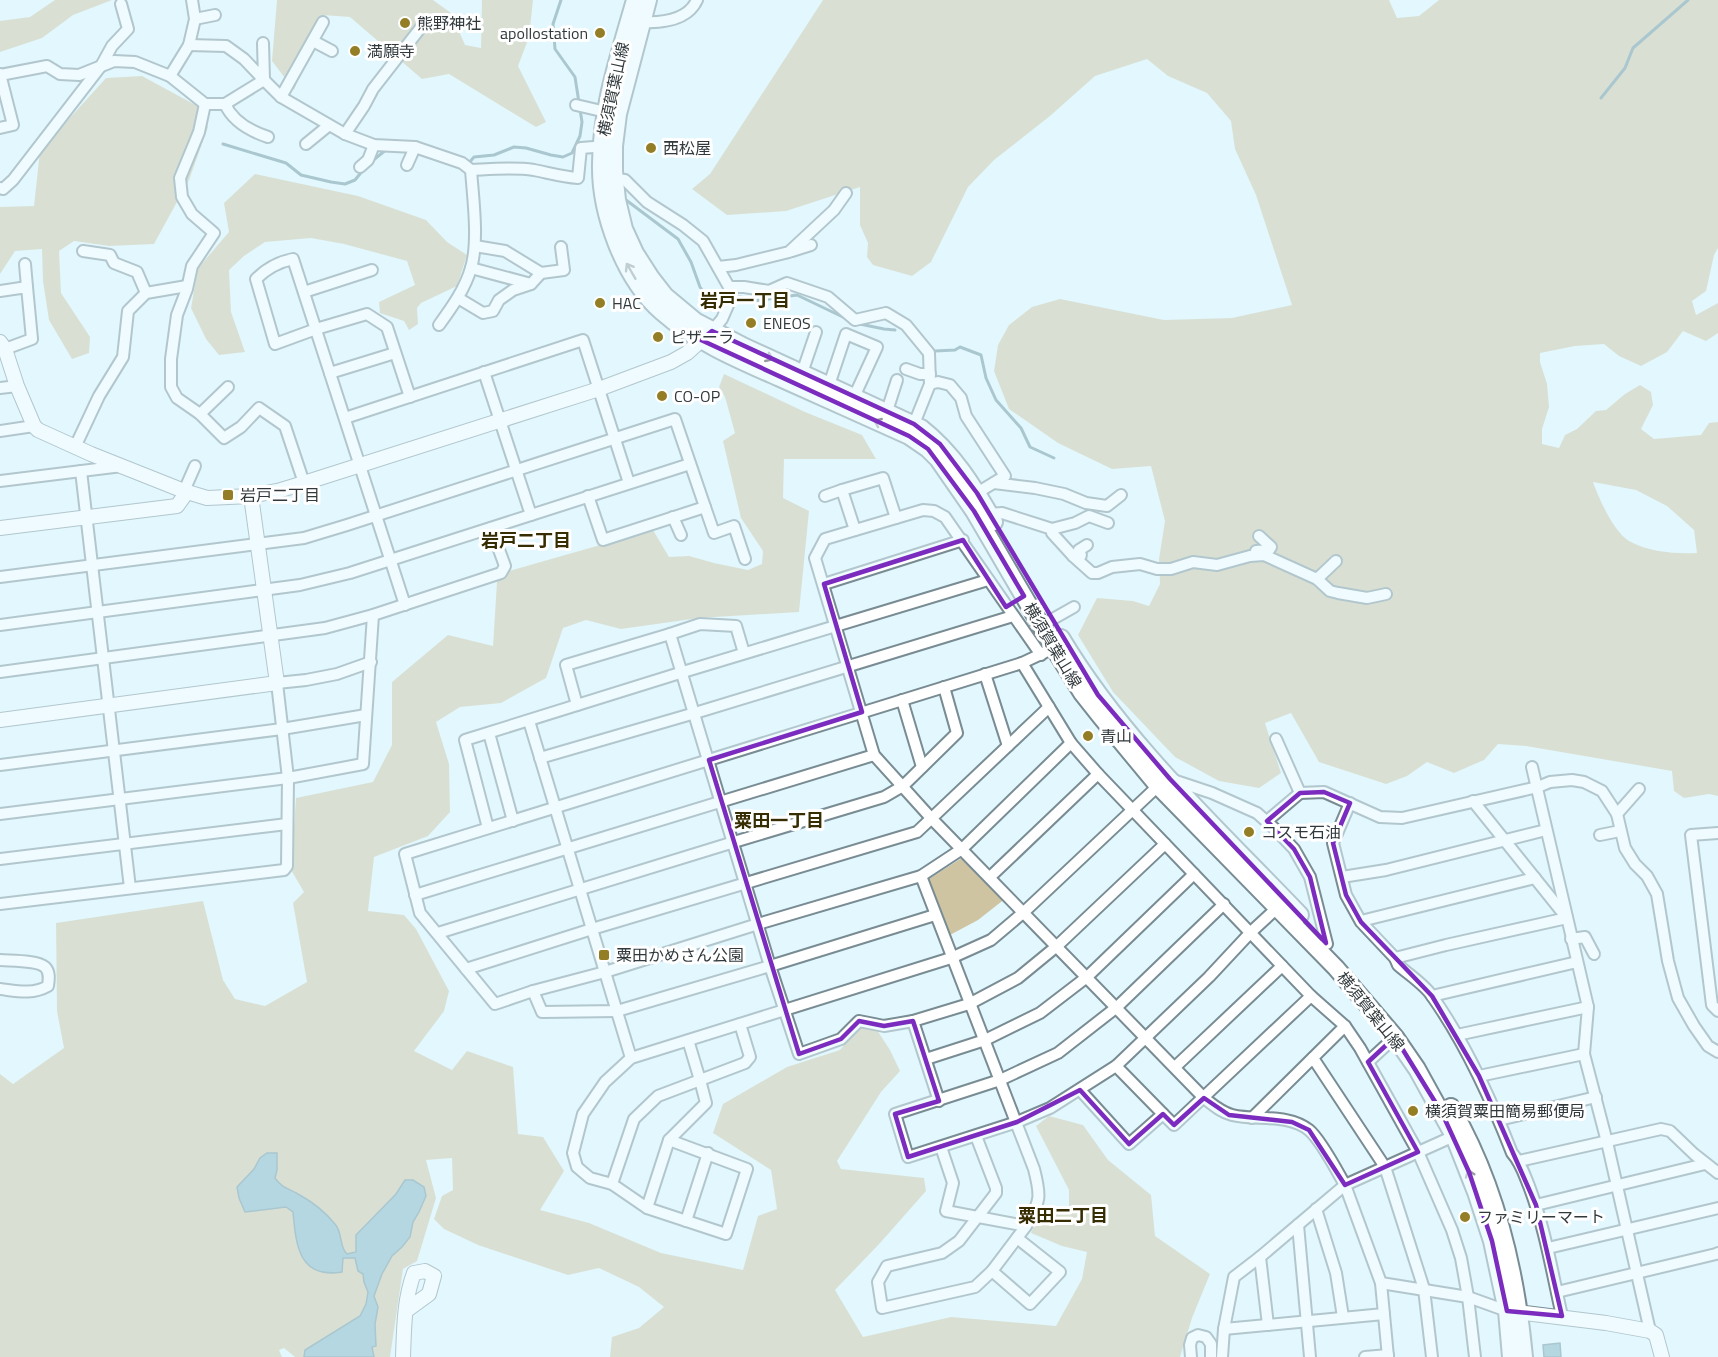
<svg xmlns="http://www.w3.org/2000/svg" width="1718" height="1357" font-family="'Titillium Web','Noto Sans JP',sans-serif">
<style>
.green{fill:#cec4a1;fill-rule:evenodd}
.water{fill:#7dafc0;stroke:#668c98;stroke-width:1.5}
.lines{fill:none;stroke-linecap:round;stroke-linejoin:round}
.stream{stroke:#668c98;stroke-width:3}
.minor-casing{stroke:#798c93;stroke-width:14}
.tertiary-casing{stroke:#798c93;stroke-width:16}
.primary-casing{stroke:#798c93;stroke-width:20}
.minor{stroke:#fff;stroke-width:10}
.tertiary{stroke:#fff;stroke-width:14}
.primary{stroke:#fff;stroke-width:16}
.oneway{stroke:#989c9e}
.marked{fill:none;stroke:#7b2cbf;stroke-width:4.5;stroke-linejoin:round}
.poi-dot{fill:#947e25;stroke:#fff;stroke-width:2}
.labels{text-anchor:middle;stroke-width:6;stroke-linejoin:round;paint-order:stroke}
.poi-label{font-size:16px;fill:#31393c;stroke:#fff;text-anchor:start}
.street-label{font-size:16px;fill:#31393c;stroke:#fff}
.neighbourhood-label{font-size:18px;font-weight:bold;fill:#372d02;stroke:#fff}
</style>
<rect width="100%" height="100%" fill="#e2f7fe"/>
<g class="green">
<polygon points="55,0 112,0 73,15 42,38 0,52 0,21 30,17"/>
<polygon points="277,0 433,0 451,13 465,45 481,48 482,0 533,0 529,37 518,66 546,122 536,127 449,74 422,79 350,17 323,15 294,90 272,61"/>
<path d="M823,0H1389L1397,18L1419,16L1439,0H1718V248L1714,255L1706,291L1692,301L1696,315L1718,303V333L1706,341L1683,331L1667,352L1641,366L1619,356L1604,344L1575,346L1540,353V362L1547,384L1549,407L1542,429V444L1559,448L1565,435L1577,429L1596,411L1606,410L1625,394L1640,385L1651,392L1653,405L1641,429L1654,439L1701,435L1709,423L1718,422V796L1709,794L1684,798L1674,791L1672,771L1526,746L1498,744L1484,760L1454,773L1427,762L1407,776L1386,784L1319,762L1291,713L1265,723L1281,773L1259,788L1219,781L1175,757L1113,692L1078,635L1097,598L1133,601L1149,606L1160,584L1159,559L1165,521L1151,466L1112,469L1058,443L1009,409L994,371L998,345L1009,325L1032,307L1060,299L1164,320L1232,318L1292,305L1256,195L1235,149L1231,121L1207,93L1168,76L1147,59L1095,76L1050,116L994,160L968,187L931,262L912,276L873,265L867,257L868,243L860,225V187L786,211L727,215L692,189L710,174ZM1593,482L1636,490L1667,506L1694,530L1697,553C1675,554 1649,552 1629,541C1614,532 1599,499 1593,482Z"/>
<polygon points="142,76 201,108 208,127 189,180 154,244 109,246 74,241 59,251 61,293 90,337 89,353 72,359 49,320 43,281 42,249 15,251 0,274 0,207 34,206 40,151 106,78"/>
<polygon points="255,174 358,196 426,220 447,242 467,255 457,286 421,303 417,308 418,324 409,330 404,321 380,313 379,302 415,285 407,261 344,244 311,238 265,242 244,256 229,270 231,312 245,352 219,355 206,339 191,308 198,268 229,232 224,203"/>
<polygon points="724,374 805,412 862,435 876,459 784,459 783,498 809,511 799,612 699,618 621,629 586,620 563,628 546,678 501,703 460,707 436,722 449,764 450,812 428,836 374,857 368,911 404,915 416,929 449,991 444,1011 414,1051 452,1070 467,1051 513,1067 518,1134 543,1137 564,1171 540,1210 589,1223 661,1253 743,1270 758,1216 777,1209 771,1170 713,1133 723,1104 787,1067 840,1050 859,1026 877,1030 890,1050 900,1071 881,1092 837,1161 841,1169 924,1178 926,1191 881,1242 835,1290 863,1337 951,1317 1056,1326 1082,1279 1087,1252 1062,1246 1031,1233 1039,1215 1069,1211 1069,1190 1036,1126 1049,1116 1083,1125 1108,1160 1151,1195 1155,1236 1210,1274 1192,1318 1180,1357 610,1357 612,1337 639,1328 664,1307 639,1287 599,1268 568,1275 478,1245 444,1229 434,1219 442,1196 453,1190 452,1158 426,1160 436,1198 417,1261 403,1269 390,1357 295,1357 284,1348 279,1350 282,1357 0,1357 0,1074 13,1084 64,1048 57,1011 56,923 203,901 223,980 235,999 265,1006 307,982 293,903 304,892 291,870 296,798 373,782 392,745 392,682 448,635 493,646 497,582 509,571 653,530 669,557 689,556 714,563 748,570 762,564 763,551 741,518 723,441 735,433 725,397 719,387"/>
<polygon points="965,856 1006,898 978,920 948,936 927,880"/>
</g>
<g class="water">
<path d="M267,1153H277V1170L275,1178C283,1189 288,1188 298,1194C311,1201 326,1213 335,1224C343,1233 339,1247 347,1254L356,1252V1235L396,1194L405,1180H413L424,1187L426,1196L419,1212L413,1222L410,1237L402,1247L392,1256L382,1274L374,1296L378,1307L375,1324L376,1346L372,1347L374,1357H304L305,1350L360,1316L366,1304L368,1292L364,1282L363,1274L358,1271L355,1258H343L342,1272C298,1279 296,1244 293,1212L286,1207L245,1212L239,1198L237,1187L254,1169L260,1158Z"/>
<polygon points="1560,1343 1561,1357 1544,1357 1543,1345"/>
</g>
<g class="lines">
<g class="stream">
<polyline points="1601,98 1625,68 1633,48 1688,0"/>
<polyline points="223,144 286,163 301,175 331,182 345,184 355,180 364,169"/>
<polyline points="371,162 387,149"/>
<polyline points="468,164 474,157 494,155 514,147 526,148 551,155 563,157 572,153 580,136 582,122 575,77 555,49 553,24 561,0"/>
<polyline points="626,200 678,239 691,262 700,287 705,294 711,297 741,297 754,301 797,295 847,319"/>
<polyline points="855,323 884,329 895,330"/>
<polyline points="935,351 955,350 960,347 981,355 986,378 996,400 1021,428 1030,447 1054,458"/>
</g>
<defs>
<g id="minor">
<polyline points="195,19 215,15"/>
<path d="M642,22C662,23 688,20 697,0"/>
<polyline points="313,41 332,51"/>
<polyline points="189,45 226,46 244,59 264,80 263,43"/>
<path d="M0,75L47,66L60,74L79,75L114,61L135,62L170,76L205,104H225C233,122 250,131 268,137"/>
<polyline points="170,76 189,45 195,19 192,0"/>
<polyline points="281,97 323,22"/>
<polyline points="205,104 199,132 180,178 182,197 192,214 214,233 192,266 187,289 177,315 171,359 171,387 177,398 200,414 224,438 241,427 259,408 285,426 304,483"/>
<path d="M225,104L264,80L281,97L345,134L374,145L415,147L462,163L471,170C473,198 479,241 471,268C465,289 452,307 439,325"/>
<polyline points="576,105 606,112"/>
<polyline points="0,128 13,125 0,74"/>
<polyline points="345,134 364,106 373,89 422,26"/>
<polyline points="306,144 328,126"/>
<polyline points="407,165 415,147"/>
<polyline points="360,167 368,160 374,145"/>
<path d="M471,170C492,169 513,167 534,170C549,173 563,177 578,178L581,148L607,146"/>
<polyline points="614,179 625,180 647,202 683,225 703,241 729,287 729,303 722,319 712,331"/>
<polyline points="0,188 3,189 13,180 101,66 112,46 128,29 121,4"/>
<polyline points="475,246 505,251 541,273 564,270 561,247"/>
<polyline points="83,251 110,255 114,263 137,272 146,293"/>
<polyline points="792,251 811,245"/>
<polyline points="25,264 27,287"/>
<polyline points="718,267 736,265 789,252 834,210 846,193"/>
<polyline points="471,268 531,284"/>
<polyline points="729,287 744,287 769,291 787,283 828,297 855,320 886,313 906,325 929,353 930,384"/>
<polyline points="0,291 27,287 32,339 5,349"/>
<polyline points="304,292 372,270"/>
<polyline points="458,298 483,313 493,311 499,300 513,290 531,284 541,273"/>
<polyline points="906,369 920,374 930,374"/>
<polyline points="484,372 531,515"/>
<polyline points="330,373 395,353"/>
<polyline points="802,373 816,332"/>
<polyline points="829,385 846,334 877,347 854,397"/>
<polyline points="0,388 17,386"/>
<polyline points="887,411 897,380"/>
<polyline points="200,414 228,387"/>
<polyline points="345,418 583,340 629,483"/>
<polyline points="914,424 930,384 938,382 950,385 961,398 966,416 1005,476 977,493"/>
<polyline points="0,431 34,426"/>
<polyline points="75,447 99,396 123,357 128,311 146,293 187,286"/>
<polyline points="81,471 130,888"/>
<polyline points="0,481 122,466"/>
<polyline points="994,483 1035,488 1064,494 1086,503 1107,506 1121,495"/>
<polyline points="184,491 195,466"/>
<polyline points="825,496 842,490"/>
<polyline points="705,507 714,533 734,526 745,559"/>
<polyline points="990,514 1002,513 1052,529 1052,533 1073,556 1092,573 1098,573 1112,567 1140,564 1157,569 1171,569 1193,562 1217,565 1250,556 1264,555 1317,579 1330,591 1338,593 1367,598 1386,594"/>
<polyline points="673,517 681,535"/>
<polyline points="1052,529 1075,523 1089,516 1108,523"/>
<polyline points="855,530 842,490 883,478 896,518"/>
<polyline points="1256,551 1269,550 1271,547 1259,536"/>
<polyline points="1073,556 1080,557 1081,555 1079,550 1087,545"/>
<polyline points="0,577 304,538 347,525 675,419 705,507 603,540 588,496"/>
<polyline points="1317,579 1336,561"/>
<polyline points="824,584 963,540"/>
<path d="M405,605C368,489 330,374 293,259C278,262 267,268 256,279L275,344L316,329L367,314L387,327L410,397"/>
<polyline points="1051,620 1074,607"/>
<polyline points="0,625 300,585 350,573 690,464"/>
<polyline points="670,634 700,624 736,626 744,653"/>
<polyline points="1054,648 1022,663 405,854 420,913 495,1004 533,991 605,972 758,924 921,876 962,849 1071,743"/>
<path d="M1041,655L945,517L934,511L923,510L825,539L815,558L874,755L931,818L1204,1098C1213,1105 1221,1112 1232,1115C1256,1121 1288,1113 1309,1130C1321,1140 1337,1171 1345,1185L1454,1136"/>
<polyline points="1022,663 1071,743 1098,774 1311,996 1345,1026 1360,1048 1418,1152 1452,1230 1461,1258 1468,1297 1475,1357"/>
<polyline points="0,672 325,628 373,615 501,573 505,566 491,528"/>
<polyline points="985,674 1008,746"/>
<polyline points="902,700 922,767"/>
<polyline points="577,705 566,665 670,634 770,966 799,1054 841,1039 859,1021 884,1026 913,1021 969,1004 1018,978 1057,946 1165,844"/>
<polyline points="529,721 631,1058"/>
<polyline points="489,733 513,821"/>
<polyline points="1276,739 1300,793"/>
<polyline points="540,758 695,713 1013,616"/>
<polyline points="0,765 282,729 366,715"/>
<polyline points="1532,767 1588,1007 1584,1054 1607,1142 1650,1331"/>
<path d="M1350,803L1333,843L1346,895L1361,922L1395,958L1398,965C1408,974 1425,985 1432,996C1466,1044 1491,1099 1512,1153C1521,1163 1524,1174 1529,1186C1545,1228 1552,1272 1562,1316"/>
<polyline points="0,814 288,778 363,764 373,615"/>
<polyline points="1617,814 1639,789"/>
<polyline points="1267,821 1300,793 1324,792 1380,817 1402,818 1538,787 1550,782 1572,780 1584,782 1602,791 1617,814 1625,848 1635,864 1647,876 1657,894 1668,961 1678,998 1694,1026 1708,1046 1718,1052"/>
<polyline points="488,828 465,740 683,672 988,580"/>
<polyline points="1718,833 1691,835 1712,1005 1718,1011"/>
<polyline points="1600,835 1620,831"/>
<polyline points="0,859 287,824"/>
<path d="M921,876L1034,1169C1041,1196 1041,1201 1026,1226L946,1211L953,1183L941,1147"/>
<polyline points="990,877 1098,774"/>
<polyline points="1342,877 1386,870 1546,830"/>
<polyline points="415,895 874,755"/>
<polyline points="0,904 284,870 287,866 288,778 277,683 306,680 337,674 371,662"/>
<polyline points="1224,904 1117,1007 1058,1053 1000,1080 895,1114 908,1157 1017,1122 1050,1108 1116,1066 1209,977 1251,932 1277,908"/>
<polyline points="1361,921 1535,878"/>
<polyline points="438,933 734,842 884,797 903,786 957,733 944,687"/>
<polyline points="1571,939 1585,937 1594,954"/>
<polyline points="1395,958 1446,945 1567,918 1473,801"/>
<path d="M0,960C11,961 37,960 45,967C50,972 49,979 48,986C32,995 17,991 0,989"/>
<polyline points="466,969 592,929 917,832 1049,707"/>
<polyline points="533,991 542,1012 617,1011 770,966 935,915"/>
<polyline points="1432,996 1577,962"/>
<polyline points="913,1021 939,1101"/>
<polyline points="1457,1035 1588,1007"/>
<polyline points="688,1040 700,1080 706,1103 669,1140 747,1169 726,1234 647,1208 612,1184 590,1178 577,1167 573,1153 583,1114 605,1082 631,1058 951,958 991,940 1024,912 1158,786 1170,779 1212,793 1257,813 1275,829 1294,849 1310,877 1327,944"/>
<polyline points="1313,1058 1385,1167 1424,1289 1432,1357"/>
<polyline points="926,1059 985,1040 1040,1013 1087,977 1194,874"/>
<polyline points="1368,1062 1395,1037"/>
<polyline points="1116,1066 1163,1114"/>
<polyline points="1175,1067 1282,966"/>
<polyline points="1479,1076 1584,1054"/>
<polyline points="1080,1090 1129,1144 1163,1114 1174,1125 1311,996"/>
<polyline points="1252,1118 1345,1026"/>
<polyline points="1499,1120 1596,1097"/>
<polyline points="976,1136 996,1188 996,1193 959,1241 942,1253 887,1266 878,1282 882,1308 975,1287 992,1271 1026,1226"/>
<polyline points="1519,1161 1661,1129 1670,1131 1694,1154 1718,1173"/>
<polyline points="612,1184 634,1119 658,1096 745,1063 750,1057 740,1024"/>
<polyline points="1536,1205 1705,1164"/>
<polyline points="647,1208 669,1140"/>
<polyline points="1316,1209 1336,1273 1343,1317"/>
<polyline points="686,1221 708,1153"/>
<polyline points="1298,1225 1310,1357"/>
<polyline points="1548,1248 1718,1208"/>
<polyline points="1260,1257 1268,1325"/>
<polyline points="992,1271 1030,1304 1060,1272 1017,1238"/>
<polyline points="1381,1283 1388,1357"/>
<polyline points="1557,1292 1716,1254 1718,1253"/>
<polyline points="1224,1329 1384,1314"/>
<polyline points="1191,1357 1190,1345 1192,1338 1198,1335 1206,1337 1211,1344 1211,1357"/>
<polyline points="1222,1357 1224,1329 1234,1277 1260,1257 1345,1185 1381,1283 1468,1297 1507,1311"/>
<polyline points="1365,1357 1388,1355"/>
</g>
<g id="tertiary">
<polyline points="0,342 5,349 17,386 34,426 38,430 91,454 184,491 207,498 251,496 281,490 304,483 599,389 671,362 687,353 708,334"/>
<polyline points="0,528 177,506 187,492"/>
<polyline points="0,720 277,683 251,496"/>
<polyline points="1509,1311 1606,1323 1650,1331 1656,1335 1662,1357"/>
<path d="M403,1357C404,1330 404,1299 414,1273L425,1271L434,1276L429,1294L407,1310"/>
</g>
<g id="primary">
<path d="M635,0C620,53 601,108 601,164C600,213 624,279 662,312C696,342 739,360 780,378C823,397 866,417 909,436L928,449L938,459L974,511L1054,648L1082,693L1101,717L1158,786L1336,968L1395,1037L1417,1069L1454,1136L1476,1192L1492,1241L1507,1311L1511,1357"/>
<path d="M648,0L618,114L614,146V171L617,200L624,229L635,253L651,278L665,296L695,321L745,347L921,428C953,453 974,487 994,522"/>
<path d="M1061,638C1124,743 1216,827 1300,915"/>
<path d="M1451,1107C1495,1183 1516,1270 1524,1357"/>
</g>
</defs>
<use href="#minor" class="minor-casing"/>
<use href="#tertiary" class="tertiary-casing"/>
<use href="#primary" class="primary-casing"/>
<use href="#minor" class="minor"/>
<use href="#tertiary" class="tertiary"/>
<use href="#primary" class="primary"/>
</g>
<defs><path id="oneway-shaft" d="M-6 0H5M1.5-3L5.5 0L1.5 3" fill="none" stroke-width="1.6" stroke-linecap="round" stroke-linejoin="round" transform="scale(1.5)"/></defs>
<g class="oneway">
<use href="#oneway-shaft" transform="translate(631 271) rotate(-120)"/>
<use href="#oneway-shaft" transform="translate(765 356) rotate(24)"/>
<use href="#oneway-shaft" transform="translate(882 424) rotate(-156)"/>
<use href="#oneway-shaft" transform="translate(1471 1178) rotate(-111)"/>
</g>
<path d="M0 0H1718V1357H0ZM712,331L914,424L940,444L977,493L1098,695L1170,779L1326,943L1310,877L1294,849L1267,821L1300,793L1324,792L1350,803L1333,843L1346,895L1361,922L1432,996L1479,1076L1536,1205L1562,1316L1507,1311L1492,1241L1469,1172L1442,1113L1395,1037L1368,1062L1418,1152L1345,1185L1309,1130L1292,1122L1229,1115L1204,1098L1174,1125L1163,1114L1129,1144L1080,1090L1017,1122L908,1157L895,1114L939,1101L913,1021L884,1026L859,1021L841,1039L799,1054L709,760L862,712L824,584L963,540L1006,607L1024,596L974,511L928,449L909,436L701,340Z" fill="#e2f7fe" fill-opacity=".55" fill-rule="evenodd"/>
<path class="marked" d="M712,331L914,424L940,444L977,493L1098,695L1170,779L1326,943L1310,877L1294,849L1267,821L1300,793L1324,792L1350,803L1333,843L1346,895L1361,922L1432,996L1479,1076L1536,1205L1562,1316L1507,1311L1492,1241L1469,1172L1442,1113L1395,1037L1368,1062L1418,1152L1345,1185L1309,1130L1292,1122L1229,1115L1204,1098L1174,1125L1163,1114L1129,1144L1080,1090L1017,1122L908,1157L895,1114L939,1101L913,1021L884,1026L859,1021L841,1039L799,1054L709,760L862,712L824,584L963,540L1006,607L1024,596L974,511L928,449L909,436L701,340Z"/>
<g class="poi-dot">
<circle cx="405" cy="23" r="6"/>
<circle cx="600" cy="33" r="6"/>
<circle cx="355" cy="51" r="6"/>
<circle cx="651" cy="148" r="6"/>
<circle cx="600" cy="303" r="6"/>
<circle cx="751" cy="323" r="6"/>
<circle cx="658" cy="337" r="6"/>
<circle cx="662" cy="396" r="6"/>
<rect x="222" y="489" width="12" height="12" rx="3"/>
<circle cx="1088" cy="736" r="6"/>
<circle cx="1249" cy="832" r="6"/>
<rect x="598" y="949" width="12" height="12" rx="3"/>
<circle cx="1413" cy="1111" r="6"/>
<circle cx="1465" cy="1217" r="6"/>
</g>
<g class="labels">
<g class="poi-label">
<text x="417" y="29">熊野神社</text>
<text x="588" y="39" text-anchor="end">apollostation</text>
<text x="367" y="57">満願寺</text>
<text x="663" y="154">西松屋</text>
<text x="612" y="309">HAC</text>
<text x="763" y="329">ENEOS</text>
<text x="670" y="343">ピザーラ</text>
<text x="674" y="402">CO-OP</text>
<text x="240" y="501">岩戸二丁目</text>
<text x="1100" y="742">青山</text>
<text x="1261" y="838">コスモ石油</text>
<text x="616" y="961">粟田かめさん公園</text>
<text x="1425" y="1117">横須賀粟田簡易郵便局</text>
<text x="1477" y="1223">ファミリーマート</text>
</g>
<g class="street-label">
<text transform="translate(613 89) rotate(-78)" y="6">横須賀葉山線</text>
<text transform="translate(1053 645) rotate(59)" y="6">横須賀葉山線</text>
<text transform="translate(1371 1011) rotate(51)" y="6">横須賀葉山線</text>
</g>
<g class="neighbourhood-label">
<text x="745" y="307">岩戸一丁目</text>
<text x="526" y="547">岩戸二丁目</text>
<text x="779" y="827">粟田一丁目</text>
<text x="1063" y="1222">粟田二丁目</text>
</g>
</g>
</svg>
